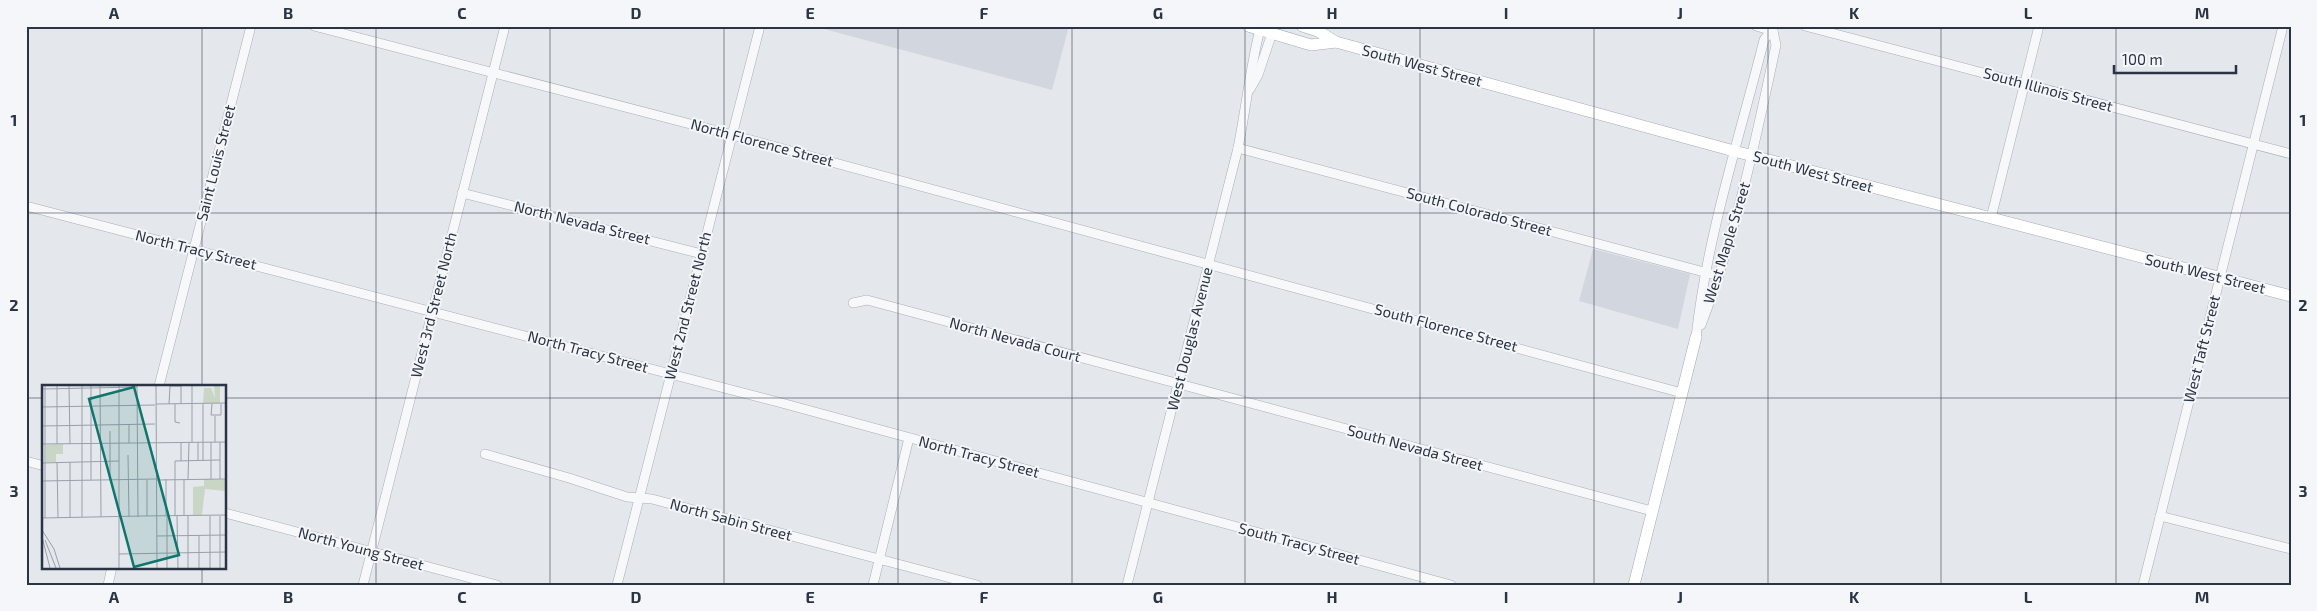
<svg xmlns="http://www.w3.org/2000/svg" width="2317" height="611" font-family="'Exo 2',sans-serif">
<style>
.built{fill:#d2d6de}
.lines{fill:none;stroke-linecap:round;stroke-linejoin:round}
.minor-casing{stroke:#a9aeb7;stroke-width:10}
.major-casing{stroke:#a3abb8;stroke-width:12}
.minor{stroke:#f7f8fa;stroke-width:9}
.major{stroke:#fff;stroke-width:11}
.grid{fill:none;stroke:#2b3445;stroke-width:1;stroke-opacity:0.55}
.labels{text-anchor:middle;stroke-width:4;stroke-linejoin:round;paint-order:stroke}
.street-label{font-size:15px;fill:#2b3445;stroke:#f4f6f9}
.inset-road{fill:none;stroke:#9a9fa9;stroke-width:1}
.view{fill:#0f766e;fill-opacity:0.15;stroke:#0f766e;stroke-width:2.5}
.inset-edge{fill:none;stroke:#2b3445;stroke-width:2.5}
.neatline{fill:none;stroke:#2b3445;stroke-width:2}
.grid-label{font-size:16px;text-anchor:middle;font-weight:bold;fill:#2b3445}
</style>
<rect width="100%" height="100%" fill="#e4e7ec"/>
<g class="built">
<polygon points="813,26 1069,26 1052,90"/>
<polygon points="1593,249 1690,274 1678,329 1579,301"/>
</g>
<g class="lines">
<defs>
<g id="minor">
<polyline points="314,26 721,132 1682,393"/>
<polyline points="1756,26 1773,31"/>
<polyline points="1805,26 2291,154"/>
<polyline points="1250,89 1258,75 1272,33"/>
<polyline points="1238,148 1719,276"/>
<polyline points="462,193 702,254"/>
<polyline points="26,206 778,402 1451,585"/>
<polyline points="1991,218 2039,26"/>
<polyline points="853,303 867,300 1652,511"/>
<path d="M1701,325C1736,234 1756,139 1776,45L1773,31"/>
<path d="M1696,337C1707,236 1739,139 1764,40L1774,26"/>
<polyline points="159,386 251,26"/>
<polyline points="485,454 569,478 627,497 652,499 977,585"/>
<polyline points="26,461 44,466"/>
<polyline points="225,513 497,585"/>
<polyline points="2160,516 2291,549"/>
<polyline points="108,585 112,567"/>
<polyline points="363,585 505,26"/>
<polyline points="617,585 760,26"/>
<polyline points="873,585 909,438"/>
<path d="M1127,585L1238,148C1246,108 1250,69 1260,29"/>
<polyline points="2143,585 2283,26"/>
</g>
<g id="major">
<polyline points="1248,26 1311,45 1336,42"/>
<polyline points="1302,26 1318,31 1336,42 1734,151 2291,296"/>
<polyline points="1634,585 1696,337"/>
</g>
</defs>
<use href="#minor" class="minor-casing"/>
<use href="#major" class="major-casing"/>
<use href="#minor" class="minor"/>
<use href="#major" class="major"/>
</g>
<path class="grid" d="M202,26V386M376,26V585M550,26V585M724,26V585M898,26V585M1072,26V585M1245,26V585M1420,26V585M1594,26V585M1768,26V585M1941,26V585M2116,26V585M26,213H2291M26,398H44M225,398H2291M202,567V585"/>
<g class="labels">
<g class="street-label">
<text transform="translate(1422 66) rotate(15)" y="5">South West Street</text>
<text transform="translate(2048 90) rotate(15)" y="5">South Illinois Street</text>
<text transform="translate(762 143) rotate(15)" y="5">North Florence Street</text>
<text transform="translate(216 163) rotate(-76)" y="5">Saint Louis Street</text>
<text transform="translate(1813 172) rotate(15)" y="5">South West Street</text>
<text transform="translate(1479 212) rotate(15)" y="5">South Colorado Street</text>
<text transform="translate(582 223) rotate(14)" y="5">North Nevada Street</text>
<text transform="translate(1727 243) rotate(-73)" y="5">West Maple Street</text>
<text transform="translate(196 250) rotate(14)" y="5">North Tracy Street</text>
<text transform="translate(2205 274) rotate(14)" y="5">South West Street</text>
<text transform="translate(434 305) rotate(-76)" y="5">West 3rd Street North</text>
<text transform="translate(688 306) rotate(-76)" y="5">West 2nd Street North</text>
<text transform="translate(1446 328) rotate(15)" y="5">South Florence Street</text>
<text transform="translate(1190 339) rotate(-76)" y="5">West Douglas Avenue</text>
<text transform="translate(1015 340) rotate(15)" y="5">North Nevada Court</text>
<text transform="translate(2202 349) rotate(-76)" y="5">West Taft Street</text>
<text transform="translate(588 352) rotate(15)" y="5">North Tracy Street</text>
<text transform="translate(1415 448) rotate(15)" y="5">South Nevada Street</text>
<text transform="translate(979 457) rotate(15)" y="5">North Tracy Street</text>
<text transform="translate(731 520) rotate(15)" y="5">North Sabin Street</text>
<text transform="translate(1299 544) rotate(15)" y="5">South Tracy Street</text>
<text transform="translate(361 549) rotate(15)" y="5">North Young Street</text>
</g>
</g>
<g transform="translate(42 385)">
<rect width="184" height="184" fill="#e4e7ec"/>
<path d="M172,0H182L178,1V18H161L162,3H169L173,13Z" fill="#c9d6c5"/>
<path d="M21,59V69H14V77H4V60ZM162,94L184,95V106L163,104L160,130H151V102L162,101Z" fill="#c9d6c5"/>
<path class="inset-road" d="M3,0V133M15,0V59M27,0L28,59M40,0V132M49,0V95M58,0L59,132M77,0V183M95,0L96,132M114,0L115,183M150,0V57M0,4L95,2M114,19L184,18M127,19L128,1H139M133,19V37L138,38M139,19V0M170,19L169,30H179V19M0,22L113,20M87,39V58M0,41L113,39M68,46V95M156,57V75M169,57V94M173,57V31M0,59L184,57M86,70L87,132M161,75V19M139,76V57M15,77L16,133M28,77V133M0,78L77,76M146,94L147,57M178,94V57M105,95V131M114,95L184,94M0,96L114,94M124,130V94M100,131L184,130M125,131V183M133,131V76L178,75M135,131L136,183M142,131V94M146,131V183M168,131V183M178,131V183M0,133L100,131M0,145L12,164L18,183M157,150V183M115,151L184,150M0,152L8,183M3,155L14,183M77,169L184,167"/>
<path class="view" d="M92,2L137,170L92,182L47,14Z"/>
<rect width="184" height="184" class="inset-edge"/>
</g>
<rect width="2317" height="611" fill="none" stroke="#f4f6f9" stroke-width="55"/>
<path d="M2114 65v8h122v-8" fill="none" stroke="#2b3445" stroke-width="2.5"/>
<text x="2122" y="65" font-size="15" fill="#2b3445" stroke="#f4f6f9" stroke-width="4" paint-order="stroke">100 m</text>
<rect x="28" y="28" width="2262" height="556" class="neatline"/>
<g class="grid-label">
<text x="114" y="19">A</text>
<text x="288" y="19">B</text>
<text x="462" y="19">C</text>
<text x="636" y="19">D</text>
<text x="810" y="19">E</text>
<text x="984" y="19">F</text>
<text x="1158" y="19">G</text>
<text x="1332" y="19">H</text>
<text x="1506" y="19">I</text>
<text x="1680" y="19">J</text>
<text x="1854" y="19">K</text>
<text x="2028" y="19">L</text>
<text x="2202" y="19">M</text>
<text x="14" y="126">1</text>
<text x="2303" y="126">1</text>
<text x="14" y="311">2</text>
<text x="2303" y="311">2</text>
<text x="14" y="497">3</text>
<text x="2303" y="497">3</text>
<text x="114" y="603">A</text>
<text x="288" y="603">B</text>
<text x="462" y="603">C</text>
<text x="636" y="603">D</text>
<text x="810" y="603">E</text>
<text x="984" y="603">F</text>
<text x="1158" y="603">G</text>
<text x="1332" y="603">H</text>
<text x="1506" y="603">I</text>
<text x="1680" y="603">J</text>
<text x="1854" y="603">K</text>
<text x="2028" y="603">L</text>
<text x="2202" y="603">M</text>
</g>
</svg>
